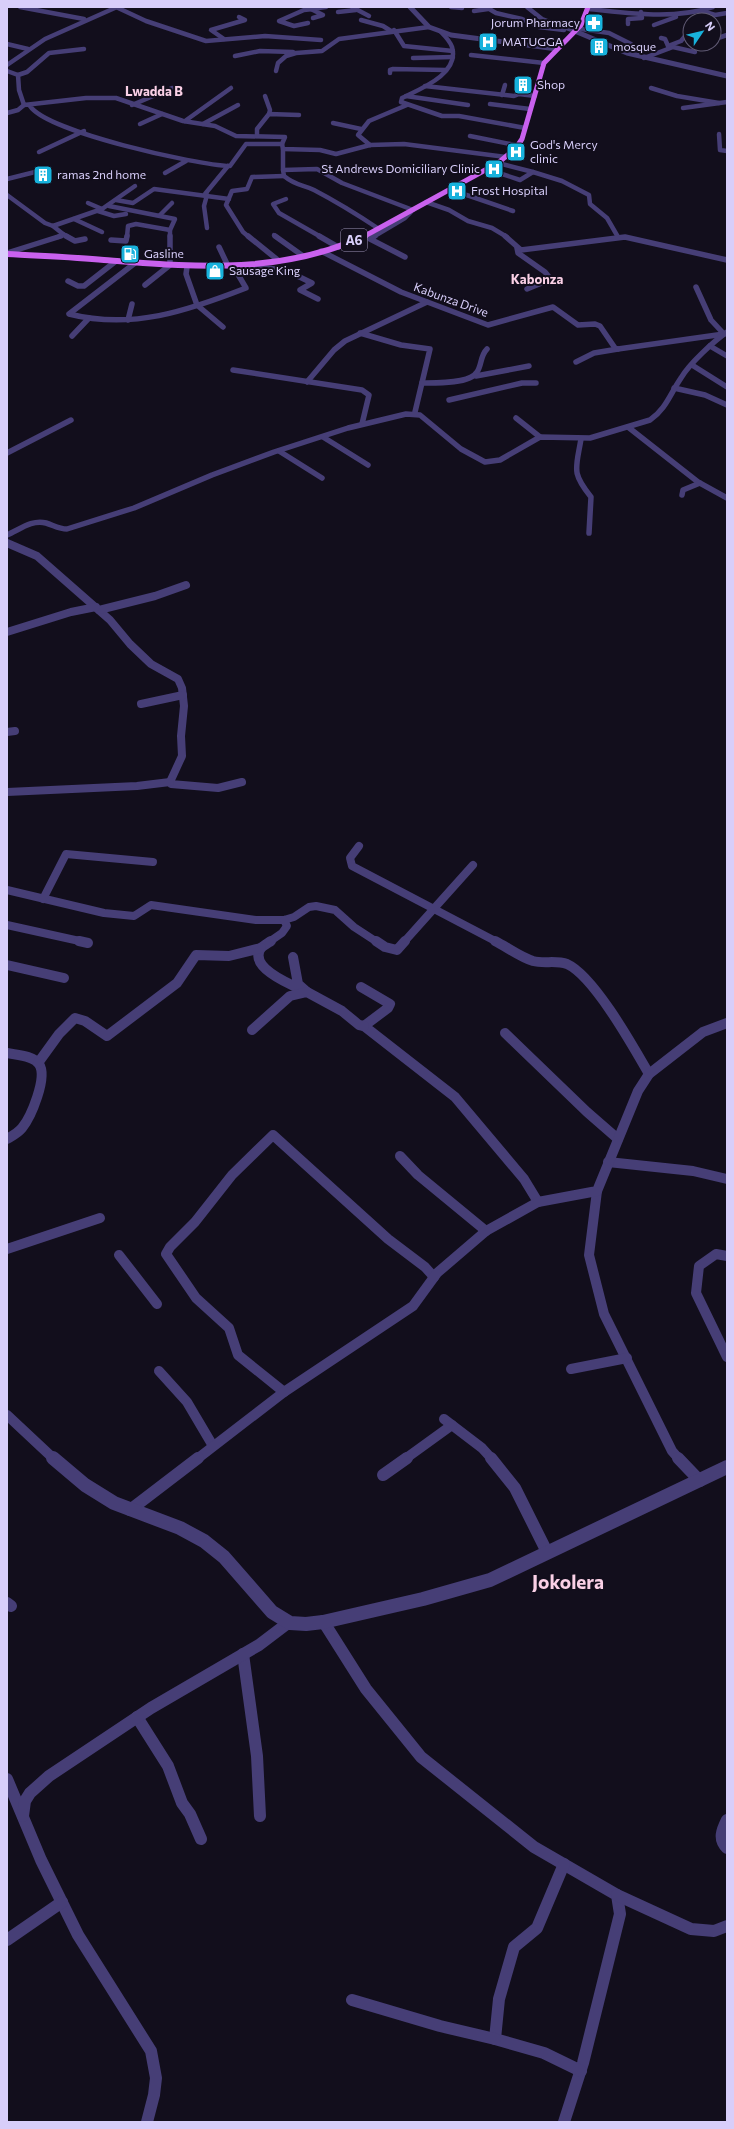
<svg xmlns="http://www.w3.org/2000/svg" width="734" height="2129" font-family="Commissioner,sans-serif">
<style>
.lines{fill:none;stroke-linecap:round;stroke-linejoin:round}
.minor-far4{stroke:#463e76;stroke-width:4.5}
.minor-far3{stroke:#463e76;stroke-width:5.5}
.minor-far2{stroke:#463e76;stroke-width:8}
.minor-far1{stroke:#463e76;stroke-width:10}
.minor{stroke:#463e76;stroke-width:12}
.tertiary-far2{stroke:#463e76;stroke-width:5}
.tertiary-far1{stroke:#463e76;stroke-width:10}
.tertiary{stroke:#463e76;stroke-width:14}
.primary-far1{stroke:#c961ee;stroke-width:5}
.primary{stroke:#c961ee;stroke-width:6}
.labels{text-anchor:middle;stroke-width:4;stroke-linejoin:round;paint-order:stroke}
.far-poi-label{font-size:12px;fill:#d8cefa;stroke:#120e1c;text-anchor:start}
.far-street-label{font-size:12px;fill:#d8cefa;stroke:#120e1c}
.far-quarter-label{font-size:13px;font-weight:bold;fill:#fad0e6;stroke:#120e1c}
.shield{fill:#120e1c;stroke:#9d94b7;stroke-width:1}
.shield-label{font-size:13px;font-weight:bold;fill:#d8cefa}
.near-quarter-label{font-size:19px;font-weight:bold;fill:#fad0e6;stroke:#120e1c}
</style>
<rect width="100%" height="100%" fill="#120e1c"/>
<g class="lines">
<g class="minor-far4">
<polyline points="20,7 84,19"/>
<polyline points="116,7 146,21 206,41 265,36 321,40"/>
<polyline points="352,7 369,16"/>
<polyline points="451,7 462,8"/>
<polyline points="486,7 496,13 522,19 539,27 564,30"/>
<polyline points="527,7 542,19 577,32"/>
<path d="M588,9C629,13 673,20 713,7"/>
<polyline points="474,11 488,9"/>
<polyline points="702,11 715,15 727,13"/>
<polyline points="338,12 356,10"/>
<polyline points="313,18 323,15 311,9 326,7"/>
<polyline points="361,20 383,26 391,31"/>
<polyline points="308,23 294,26 279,21 304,10 313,9"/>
<polyline points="628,24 628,19 642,18 641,12"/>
<polyline points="654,25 676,17 675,15"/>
<polyline points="581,29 609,33 631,44"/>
<polyline points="394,30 404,46 453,51"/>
<path d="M441,32C445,36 450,41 452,47C460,74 420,89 402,98L401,102L442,116H459L525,128"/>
<polyline points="661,38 665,39 669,48"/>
<polyline points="718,38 727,35"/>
<polyline points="224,39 211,30 245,20 239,17"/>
<polyline points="7,44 28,49"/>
<polyline points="668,46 681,41 686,35"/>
<polyline points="471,55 544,63"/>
<polyline points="235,56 260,51 293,52"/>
<polyline points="413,58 453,57"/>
<polyline points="644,58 673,47 695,52"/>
<polyline points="7,65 45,39 117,7"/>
<path d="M7,71L18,75L19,90L24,105L86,98H116L183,121L215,126L236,136L285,137L282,144H246L230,166C196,165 47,132 30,106"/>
<polyline points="276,71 278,63 286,56 296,53 322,51 339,39 429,27"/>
<polyline points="390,73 390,70 393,69 446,70"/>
<polyline points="18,75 27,72 49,53 84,49"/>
<polyline points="425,86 514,96 519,94 535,96"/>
<polyline points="651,88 677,96 719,103"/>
<polyline points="502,95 505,85"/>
<polyline points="265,96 270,110 269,114"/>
<polyline points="406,96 468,105"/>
<polyline points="490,104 530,109"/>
<polyline points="132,105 172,88"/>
<polyline points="683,108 727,102"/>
<polyline points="7,113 18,110 24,105"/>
<polyline points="185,121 231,88"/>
<polyline points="333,123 361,129"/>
<polyline points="140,124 162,114"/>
<polyline points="203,124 238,105"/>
<polyline points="719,134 720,150 727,151"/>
<polyline points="257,136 257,129 269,114 299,115"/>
<polyline points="470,136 520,146"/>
<polyline points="282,144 283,149 320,150 336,154 370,145 404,144 506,157"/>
<polyline points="370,145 358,135 369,121 407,105"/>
<polyline points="283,149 283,170"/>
<polyline points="39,152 84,131"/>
<polyline points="498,163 533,172"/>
<polyline points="487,169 520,180 533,172 562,181 589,195 590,204 607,218 618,237"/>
<polyline points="165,173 186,161"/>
<polyline points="7,179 39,171"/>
<polyline points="451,188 452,190 513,211"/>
<polyline points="205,194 228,166"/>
<polyline points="7,195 45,223 53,226 102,209 135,186"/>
<polyline points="207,195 204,206 207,228"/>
<polyline points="286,199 273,204 279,213 321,237"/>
<polyline points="116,200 133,203 154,189 229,199"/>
<polyline points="426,202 449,210 468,221 492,228 507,237"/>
<polyline points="88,203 102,209"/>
<polyline points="109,206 175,219 170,230 170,237"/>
<polyline points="98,211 114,216 126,214"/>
<polyline points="160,215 172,203"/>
<polyline points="74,219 102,232"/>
<polyline points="53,226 63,234 58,237"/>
<path d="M379,229C358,215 337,202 314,190C302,184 296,186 284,176L283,170L317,169L342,183L413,210"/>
<polyline points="63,234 68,237"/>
<polyline points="274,235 277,237"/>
<polyline points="127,237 128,226 136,224 170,230"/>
<polyline points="249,237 243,232 226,205 232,191 247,189 252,177 284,176"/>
<polyline points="373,237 405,218 411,212"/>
</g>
<g class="minor-far3">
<polyline points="66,236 75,241 85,239"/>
<polyline points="248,236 279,261"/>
<polyline points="275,236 303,256"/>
<polyline points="319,236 338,247"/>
<polyline points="375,236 370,239 405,257"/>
<polyline points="505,236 521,250 625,237 727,260"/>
<polyline points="111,240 126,241 127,236"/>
<polyline points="219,247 228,266"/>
<polyline points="517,248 518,253 545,272 549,277 544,282 527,289"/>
<polyline points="321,251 401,292 488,325 553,307 578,325 595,324 600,326 615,348 618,349 724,334 711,320 696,287"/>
<polyline points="7,253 61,236"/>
<path d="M135,263L69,314C132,330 187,311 246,288L233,266"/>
<polyline points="187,267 186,274 197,305 223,327"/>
<path d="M233,269C268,267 280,266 312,283L300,290L318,299"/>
<polyline points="68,281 78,286 84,286 116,261"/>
<polyline points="145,285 170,265 170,236"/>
<polyline points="128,320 132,304"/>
<polyline points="360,333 401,345 430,349 415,412"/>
<polyline points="72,336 89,318"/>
<polyline points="710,346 727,356"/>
<polyline points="576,362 594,353 618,349"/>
<polyline points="692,365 727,387"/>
<polyline points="233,370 362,390 369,395 362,424"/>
<polyline points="476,376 529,366"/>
<polyline points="307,382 334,350 345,341 427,302"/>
<path d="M422,383C435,383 470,384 477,372C482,365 480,356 487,349"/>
<polyline points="674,388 705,395 727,405"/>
<polyline points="449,400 522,383 536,383"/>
<polyline points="516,418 540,437"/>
<polyline points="628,427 698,482 727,498"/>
<polyline points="323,437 368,465"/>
<path d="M581,439C576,469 571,472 591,497L589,533"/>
<polyline points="279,451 322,478"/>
<polyline points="7,453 71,420"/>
<polyline points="682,495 683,490 700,483"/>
<path d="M7,535C19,530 32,519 46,523C53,525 59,529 67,529L134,508L212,475L274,452L348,428L406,414L420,415L461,449L485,462L500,460L540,437L590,438L650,420C666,409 670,394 681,378C689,364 714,341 727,332"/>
<polyline points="7,543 9,544"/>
</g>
<g class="minor-far2">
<polyline points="7,543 37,556 110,620 130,644 151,664 178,679 182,688 184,706 181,736 182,756 170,782 171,784 218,788 242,782"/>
<polyline points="99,610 155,596 186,585"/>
<polyline points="7,632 71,612 96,607"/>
<polyline points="141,704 183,695"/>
<polyline points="7,732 15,731"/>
<polyline points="7,792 137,786 170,782"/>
<polyline points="359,846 350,858 352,866 497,942"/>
<polyline points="7,890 104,913 134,916 151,905 256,920 284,920 294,917 309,907 316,906 335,910 354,927 377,942"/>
<polyline points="43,899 66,854 153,862"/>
<polyline points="7,925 84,942"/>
<polyline points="269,942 282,933 287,926 284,920"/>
<polyline points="404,942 473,865"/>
</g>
<g class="minor-far1">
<polyline points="79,941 88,943"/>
<path d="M271,941C268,943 263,946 261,948C247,968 294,986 307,992L298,984L293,957"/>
<polyline points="376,941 385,947 397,950 405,941"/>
<path d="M495,941C507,947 520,957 533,961C544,964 556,960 567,964C594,976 634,1048 649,1074"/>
<polyline points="7,965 64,978"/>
<polyline points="361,987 390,1004 388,1008 364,1026 455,1097 524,1179 538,1202"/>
<polyline points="252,1030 290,996 307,992 342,1011 359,1025 364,1026"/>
<polyline points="505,1033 587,1112 618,1139"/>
<path d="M7,1053C16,1055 33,1055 39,1064C48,1077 31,1117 22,1128C18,1133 12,1136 7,1139"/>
<polyline points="38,1063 59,1034 75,1018 85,1021 107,1036 177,983 196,955 229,956 261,948"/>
<polyline points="400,1156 418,1175 486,1231"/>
<polyline points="608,1162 693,1171 727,1179"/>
<polyline points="597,1191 589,1255 604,1314 672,1451 679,1459"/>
<polyline points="7,1249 100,1218"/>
<polyline points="119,1255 157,1304"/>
<polyline points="727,1256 716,1254 699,1266 696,1293 727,1357"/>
<polyline points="571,1369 627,1358"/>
<polyline points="159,1371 187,1402 213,1446"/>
<polyline points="284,1392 238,1355 229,1328 196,1298 166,1254 170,1247 195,1222 232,1175 273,1135 388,1239 425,1267 434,1277"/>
<polyline points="444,1419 482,1448 492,1459"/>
<polyline points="197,1459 284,1392 413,1306 437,1273 486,1231 538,1202 597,1191 638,1091 649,1074 703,1032 727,1023"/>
<polyline points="405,1459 452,1425"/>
</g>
<g class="minor">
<polyline points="491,1458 515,1488 547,1552"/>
<polyline points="678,1458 700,1481"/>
<polyline points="383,1475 407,1458"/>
<polyline points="130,1510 198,1458"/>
<polyline points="7,1603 11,1606"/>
<polyline points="323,1621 366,1689 421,1757 534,1847 617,1895 620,1914 583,2063 564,2122"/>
<polyline points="243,1654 257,1756 260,1816"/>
<polyline points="137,1717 168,1766 182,1803 190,1814 201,1839"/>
<polyline points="7,1779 41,1860 78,1935 151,2051 156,2078 154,2095 147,2122"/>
<polyline points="23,1816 25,1801 30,1793 49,1776 151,1708 259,1645 288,1623"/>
<path d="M727,1820C722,1830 718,1839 727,1848"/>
<polyline points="564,1864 537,1928 514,1947 499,1999 495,2039 544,2053 581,2071"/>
<polyline points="617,1895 691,1929 714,1931 727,1926"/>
<polyline points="7,1940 62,1902"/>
<polyline points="352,2000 440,2026 495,2039"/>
</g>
<g class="tertiary-far2">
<polyline points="410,7 429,27 451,35 557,49"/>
<polyline points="577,32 627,53 727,76"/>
</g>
<polyline class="tertiary-far1" points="7,1415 54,1459"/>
<polyline class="tertiary" points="53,1458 85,1485 114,1503 180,1528 204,1541 224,1557 272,1612 290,1623 306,1624 323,1622 423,1599 490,1580 727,1467"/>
<polyline class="primary-far1" points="363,237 498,163 516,148 522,139 544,63 581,25 588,7"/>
<path class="primary" d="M7,254C39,256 72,257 104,260C196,267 279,275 365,236"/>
</g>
<defs>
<symbol id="pharmacy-square" viewBox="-11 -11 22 22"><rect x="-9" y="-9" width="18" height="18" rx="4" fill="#18b2dc" stroke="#120e1c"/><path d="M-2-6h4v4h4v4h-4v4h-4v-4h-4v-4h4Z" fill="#fff"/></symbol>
<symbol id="hospital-square" viewBox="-11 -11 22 22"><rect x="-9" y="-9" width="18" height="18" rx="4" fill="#18b2dc" stroke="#120e1c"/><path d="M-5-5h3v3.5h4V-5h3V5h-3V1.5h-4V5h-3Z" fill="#fff"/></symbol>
<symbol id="building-square" viewBox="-11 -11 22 22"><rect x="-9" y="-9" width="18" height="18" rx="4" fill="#18b2dc" stroke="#120e1c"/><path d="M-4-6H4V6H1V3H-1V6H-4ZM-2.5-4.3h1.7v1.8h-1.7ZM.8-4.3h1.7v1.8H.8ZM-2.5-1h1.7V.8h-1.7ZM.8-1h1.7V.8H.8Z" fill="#fff"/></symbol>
<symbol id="fuel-square" viewBox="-11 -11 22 22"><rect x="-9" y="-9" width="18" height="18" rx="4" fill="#18b2dc" stroke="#120e1c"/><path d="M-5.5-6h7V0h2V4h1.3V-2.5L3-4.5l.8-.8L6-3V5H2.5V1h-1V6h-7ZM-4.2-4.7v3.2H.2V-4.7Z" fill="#fff"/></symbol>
<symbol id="shop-square" viewBox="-11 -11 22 22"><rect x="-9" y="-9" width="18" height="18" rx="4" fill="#18b2dc" stroke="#120e1c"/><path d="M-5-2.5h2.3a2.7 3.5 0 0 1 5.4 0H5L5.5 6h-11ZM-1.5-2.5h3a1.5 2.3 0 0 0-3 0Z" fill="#fff"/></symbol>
</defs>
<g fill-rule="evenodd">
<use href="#pharmacy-square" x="583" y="12" width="22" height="22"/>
<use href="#hospital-square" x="477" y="31" width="22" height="22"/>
<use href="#building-square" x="588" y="36" width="22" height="22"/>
<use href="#building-square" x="512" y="74" width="22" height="22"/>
<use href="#hospital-square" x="505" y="141" width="22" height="22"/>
<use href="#hospital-square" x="483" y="158" width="22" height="22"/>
<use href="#building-square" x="32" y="164" width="22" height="22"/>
<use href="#hospital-square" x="446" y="180" width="22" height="22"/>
<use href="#fuel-square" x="119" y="243" width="22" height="22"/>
<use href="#shop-square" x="204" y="260" width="22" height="22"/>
</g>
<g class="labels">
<g class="far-poi-label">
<text x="580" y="27" text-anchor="end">Jorum Pharmacy</text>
<text x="502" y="46">MATUGGA</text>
<text x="613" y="51">mosque</text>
<text x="537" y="89">Shop</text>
<text x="530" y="149">God's Mercy<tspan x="530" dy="14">clinic</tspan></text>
<text x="480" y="173" text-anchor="end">St Andrews Domiciliary Clinic</text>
<text x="57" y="179">ramas 2nd home</text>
<text x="471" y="195">Frost Hospital</text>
<text x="144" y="258">Gasline</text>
<text x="229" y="275">Sausage King</text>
</g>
<g class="far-street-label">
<text transform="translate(451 300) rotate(20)" y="4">Kabunza Drive</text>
</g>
<g class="far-quarter-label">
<text x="154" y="96">Lwadda B</text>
<text x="537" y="284">Kabonza</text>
</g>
<rect class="shield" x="341" y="229" width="26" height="22" rx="3"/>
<g class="shield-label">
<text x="354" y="245">A6</text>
</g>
<g class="near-quarter-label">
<text x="568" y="1589">Jokolera</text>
</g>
</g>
<rect width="734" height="2129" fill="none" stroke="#d8cefa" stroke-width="16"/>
<g transform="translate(702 32) rotate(55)"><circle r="19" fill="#120e1c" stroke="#615b75"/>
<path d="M0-3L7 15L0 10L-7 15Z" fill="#18b2dc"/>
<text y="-6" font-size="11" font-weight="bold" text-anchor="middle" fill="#d8cefa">N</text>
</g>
</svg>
